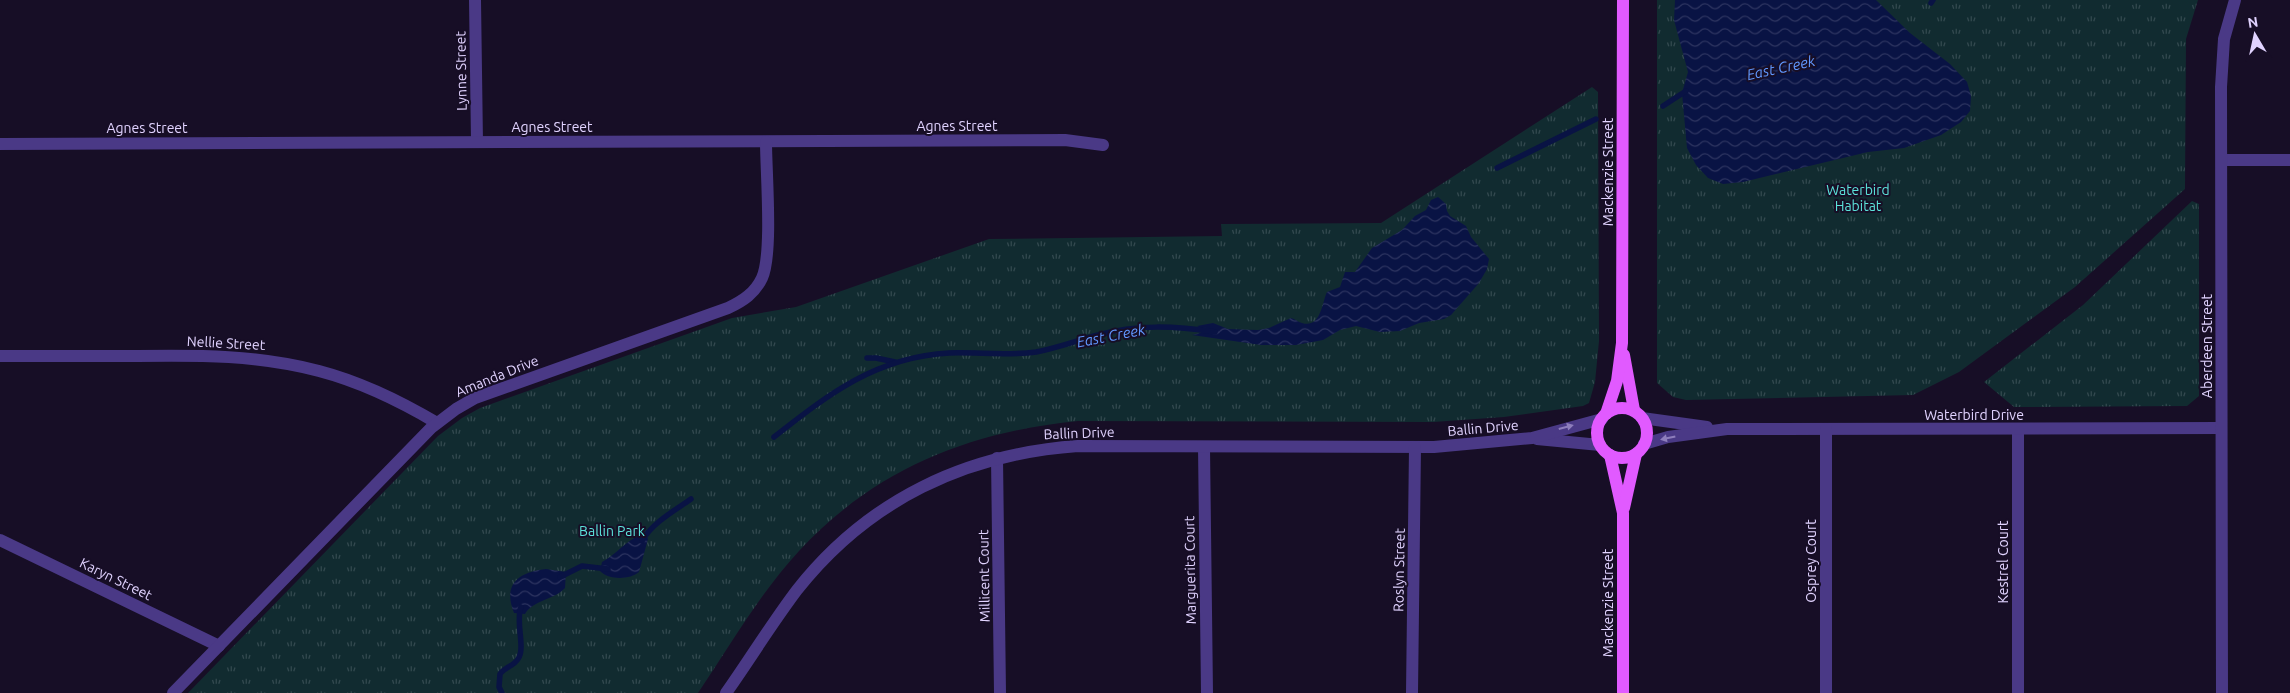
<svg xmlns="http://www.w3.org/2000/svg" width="2290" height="693" font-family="Ubuntu,sans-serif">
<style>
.grass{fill:url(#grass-tufts)}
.water{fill:url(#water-waves)}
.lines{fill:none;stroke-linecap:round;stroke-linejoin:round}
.stream{stroke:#091344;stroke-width:5.5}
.minor{stroke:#4a3986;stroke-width:12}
.major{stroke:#e15aff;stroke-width:12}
.oneway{fill:#8e7ebc}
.labels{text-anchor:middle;stroke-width:4;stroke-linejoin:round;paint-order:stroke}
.street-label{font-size:14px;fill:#e1d3ff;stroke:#170e26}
.park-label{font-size:14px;fill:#5ce2da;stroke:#170e26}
.water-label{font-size:15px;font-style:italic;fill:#6198ff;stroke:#170e26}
</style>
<defs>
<pattern id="grass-tufts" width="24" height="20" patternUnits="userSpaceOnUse" patternTransform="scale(1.25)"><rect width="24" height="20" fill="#112b30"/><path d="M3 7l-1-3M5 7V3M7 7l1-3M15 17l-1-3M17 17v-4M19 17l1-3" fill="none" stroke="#33494f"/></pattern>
<pattern id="water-waves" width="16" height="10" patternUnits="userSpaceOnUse" patternTransform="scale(1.25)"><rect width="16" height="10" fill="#091344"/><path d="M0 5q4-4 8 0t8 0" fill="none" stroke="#2d3460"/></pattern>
</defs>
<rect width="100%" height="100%" fill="#170e26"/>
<g class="grass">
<polygon points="1657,0 2198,0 2186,39 2185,189 2075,287 1959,372 1913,395 1686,400 1673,397 1657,383"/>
<path d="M1592,87L1598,92L1599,341L1595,382L1589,403L1583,406L1504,417L1433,422L1078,421C969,432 875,469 799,551C760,593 730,646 698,693H188L438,436L462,418L480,408L732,318L796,307L989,239L1222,236L1221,224L1381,223Z"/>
<polygon points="2192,201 2199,204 2199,396 2187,406 2014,407 1984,382 2083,305"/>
</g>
<g class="water">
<polygon points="1675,0 1876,0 1910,33 1950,64 1967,82 1971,96 1970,111 1961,122 1941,135 1904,148 1868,152 1743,182 1723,184 1708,178 1696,165 1687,148 1682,93 1688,72 1674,20"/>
<path d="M1438,197L1446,204L1447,211L1450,216L1466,226L1471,237L1489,259L1487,269L1479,283L1451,315L1444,319L1419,323L1400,331L1380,332L1356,326L1340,330L1323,340L1296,345H1261L1192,335L1208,331L1197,326L1213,323L1228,329L1258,330L1269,328L1291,318C1295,319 1298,322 1302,323C1321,329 1322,302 1327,292L1340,287L1345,272H1355L1372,248L1402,230L1415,216L1426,210L1431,200Z"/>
<path d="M641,535H646L648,539L639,572C630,580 608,580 600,571L602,562C616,555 626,540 641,535Z"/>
<path d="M546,569L566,572L565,588C554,600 533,600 525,614L514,613C502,583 520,572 546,569Z"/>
</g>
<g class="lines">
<g class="stream">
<polyline points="1931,3 1933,0"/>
<polyline points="1663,106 1686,91"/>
<polyline points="1497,168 1596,119"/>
<polyline points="867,358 876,358 895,362"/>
<path d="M774,437C829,394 876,357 949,353C978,352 1007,356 1036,352C1057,348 1078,340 1098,335C1137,324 1176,326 1215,332"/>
<path d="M642,541C652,523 674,511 691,499"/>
<polyline points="560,577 582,566 608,569"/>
<path d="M502,693L499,687L500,674C505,667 514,666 518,659C526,648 515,622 521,607"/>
</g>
<g class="minor">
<polyline points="475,0 477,142"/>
<polyline points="0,144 1065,140 1103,145"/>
<polyline points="2223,160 2290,160"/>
<path d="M0,356C46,356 91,356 137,356C199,355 259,355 319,371C361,382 400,401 437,423"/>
<polyline points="1642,418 1707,427"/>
<polyline points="2018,430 2018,693"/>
<polyline points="1537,439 1600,445"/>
<polyline points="1644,444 1668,437 1727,429 2221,428"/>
<polyline points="1204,447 1207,693"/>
<polyline points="997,458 1000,693"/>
<polyline points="0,540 219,646"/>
<path d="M173,693L431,428L456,409L475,398L728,308C743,301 755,293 762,278C773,254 766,172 766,142"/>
<path d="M726,693C750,659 772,623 797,590C868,500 965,454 1078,446L1434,447L1532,438L1602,419"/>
<polyline points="1412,693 1415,447"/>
<polyline points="1826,693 1826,429"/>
<polyline points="2222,693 2221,87 2224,39 2235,0"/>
</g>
<g class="major">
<polyline points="1624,355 1634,410"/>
<circle cx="1622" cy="433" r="25"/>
<polyline points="1606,414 1617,381 1622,343 1623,0"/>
<polyline points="1610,455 1623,513 1623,693"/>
<polyline points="1624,508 1636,454"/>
</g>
</g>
<defs><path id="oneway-solid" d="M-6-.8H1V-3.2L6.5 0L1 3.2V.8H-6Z" transform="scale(1.25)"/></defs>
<g class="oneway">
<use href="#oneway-solid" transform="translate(1566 427) rotate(-15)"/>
<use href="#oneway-solid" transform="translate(1668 438) rotate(168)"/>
</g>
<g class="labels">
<g class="street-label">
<text transform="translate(461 71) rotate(-91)" y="5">Lynne Street</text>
<text x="957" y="131">Agnes Street</text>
<text x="552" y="132">Agnes Street</text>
<text x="147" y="133">Agnes Street</text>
<text transform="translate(1608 172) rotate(-90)" y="5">Mackenzie Street</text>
<text transform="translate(226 343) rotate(3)" y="5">Nellie Street</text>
<text transform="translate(2207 346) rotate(-90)" y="5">Aberdeen Street</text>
<text transform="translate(497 376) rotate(-22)" y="5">Amanda Drive</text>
<text x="1974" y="420">Waterbird Drive</text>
<text transform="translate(1483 428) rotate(-5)" y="5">Ballin Drive</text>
<text transform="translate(1079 433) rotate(-2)" y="5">Ballin Drive</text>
<text transform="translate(1811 561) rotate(-90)" y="5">Osprey Court</text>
<text transform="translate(2003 562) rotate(-90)" y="5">Kestrel Court</text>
<text transform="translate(1190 570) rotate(-91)" y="5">Marguerita Court</text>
<text transform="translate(1399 570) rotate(-89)" y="5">Roslyn Street</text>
<text transform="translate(984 576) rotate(-91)" y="5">Millicent Court</text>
<text transform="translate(116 579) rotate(26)" y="5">Karyn Street</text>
<text transform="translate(1608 603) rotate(-90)" y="5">Mackenzie Street</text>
</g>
<g class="park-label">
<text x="1858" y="195">Waterbird<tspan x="1858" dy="16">Habitat</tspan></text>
<text x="612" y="536">Ballin Park</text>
</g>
<g class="water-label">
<text transform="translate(1781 68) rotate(-12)" y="5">East Creek</text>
<text transform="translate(1111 336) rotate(-11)" y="5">East Creek</text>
</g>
</g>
<g transform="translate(2255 35) rotate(351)" stroke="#170e26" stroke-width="4" paint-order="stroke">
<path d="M0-4L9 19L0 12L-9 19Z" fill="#e1d3ff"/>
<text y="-8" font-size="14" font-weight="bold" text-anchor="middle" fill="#e1d3ff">N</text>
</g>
</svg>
